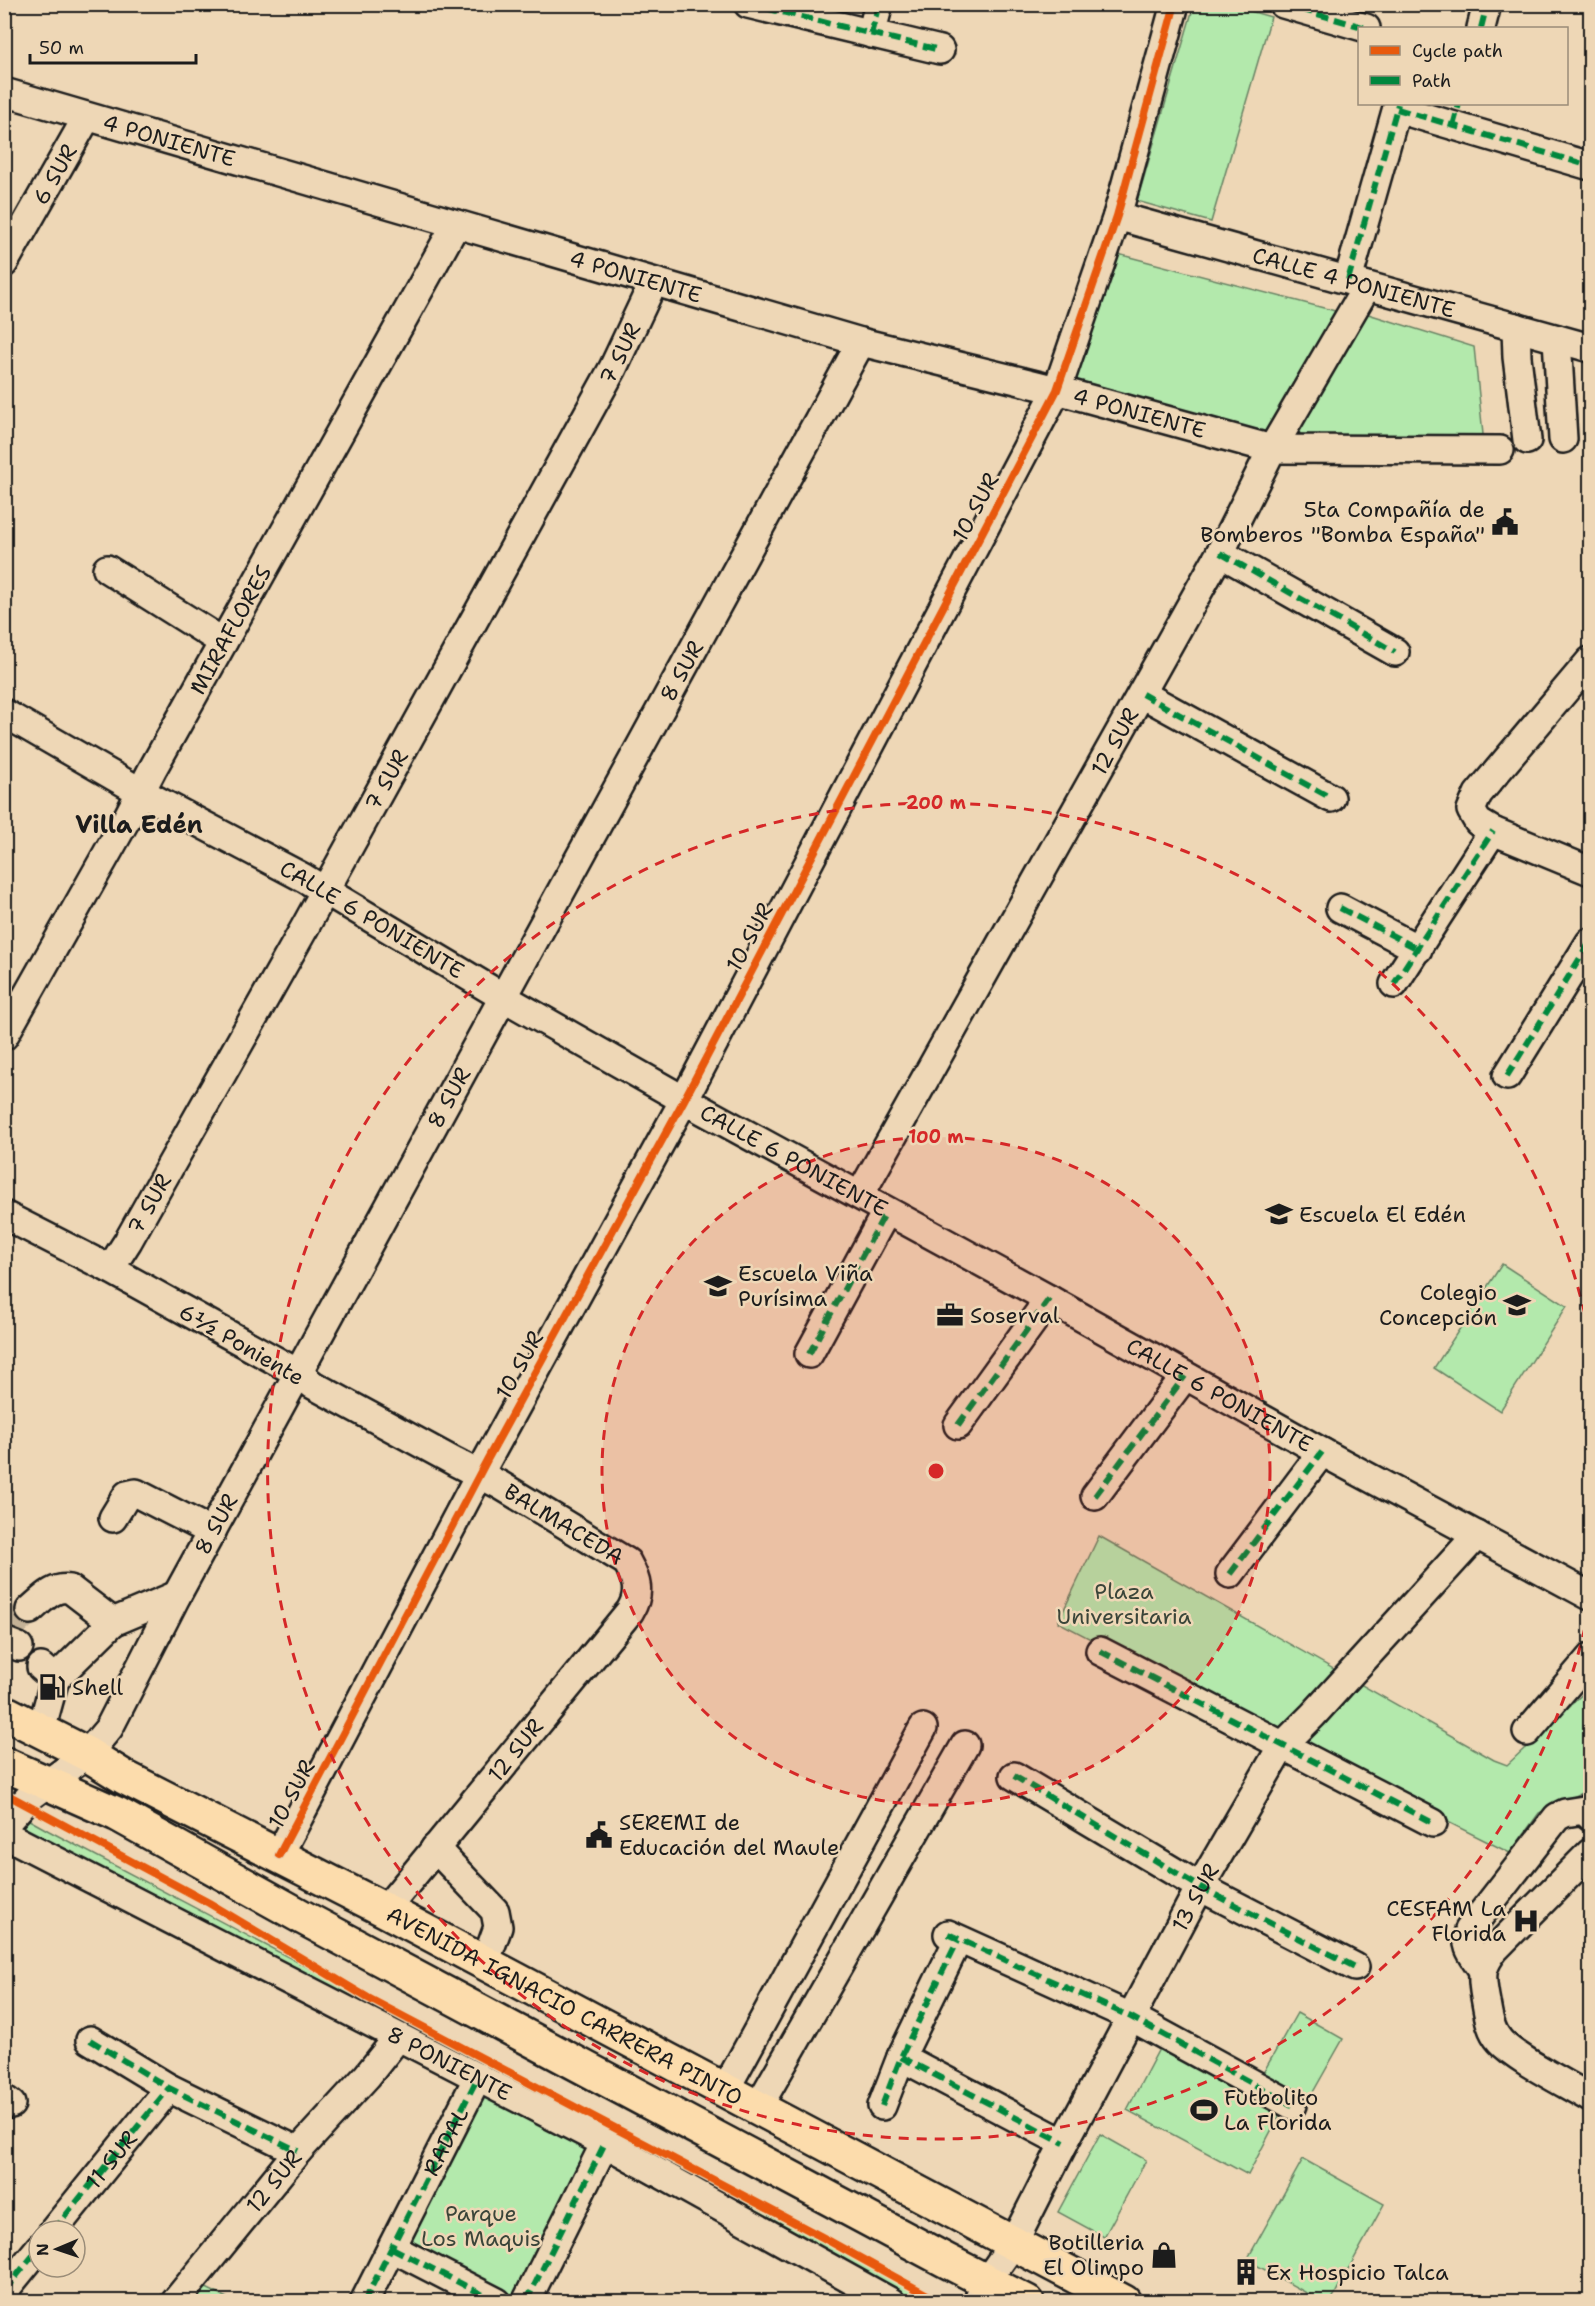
<svg xmlns="http://www.w3.org/2000/svg" width="1595" height="2306" font-family="'Shantell Sans',sans-serif">
<style>
.green{fill:#b3e9ac;stroke:#688264;stroke-width:1.5}
.lines{fill:none;stroke-linecap:round;stroke-linejoin:round}
.minor-tunnel{stroke:#c4b297;stroke-width:27;stroke-dasharray:27 14;stroke-linecap:butt}
.minor-casing{stroke:#1c1c1c;stroke-width:32}
.major-casing{stroke:#1c1c1c;stroke-width:38}
.minor{stroke:#eed7b6;stroke-width:27}
.major{stroke:#fcdcac;stroke-width:33}
.quiet{stroke:#00873e;stroke-width:6;stroke-dasharray:12 6;stroke-linecap:butt}
.cycleway-casing{stroke:#eed7b6;stroke-width:11}
.cycleway{stroke:#e8590c;stroke-width:8}
.ring{fill:none;stroke:#d62828;stroke-width:3;stroke-dasharray:10 8}
.labels{text-anchor:middle;stroke-width:5;stroke-linejoin:round;paint-order:stroke}
.street-label{font-size:22px;fill:#1c1c1c;stroke:#eed7b6}
.poi-label{font-size:22px;fill:#1c1c1c;stroke:#eed7b6;text-anchor:start}
.park-label{font-size:22px;fill:#3a4539;stroke:#eed7b6}
.neighbourhood-label{font-size:24px;font-weight:bold;fill:#1c1c1c;stroke:#eed7b6}
.centre{fill:#d62828;stroke:#eed7b6;stroke-width:3}
.ring-label{font-size:18px;text-anchor:middle;font-weight:bold;fill:#d62828;stroke:#eed7b6;stroke-width:5;stroke-linejoin:round;paint-order:stroke}
</style>
<rect width="100%" height="100%" fill="#eed7b6"/>
<filter id="ink" filterUnits="userSpaceOnUse"><feTurbulence type="fractalNoise" baseFrequency=".0167" numOctaves="2"/><feDisplacementMap in="SourceGraphic" scale="12" xChannelSelector="R" yChannelSelector="G"/><feConvolveMatrix kernelMatrix="1 2 1 2 8 2 1 2 1" color-interpolation-filters="sRGB"/></filter>
<g filter="url(#ink)">
<g class="green">
<polygon points="1194,5 1229,5 1271,17 1211,222 1137,201"/>
<polygon points="1118,254 1339,312 1256,457 1064,406"/>
<polygon points="1365,313 1474,347 1484,444 1340,446 1295,432"/>
<polygon points="1502,1264 1567,1306 1500,1411 1434,1368"/>
<polygon points="1099,1536 1494,1760 1507,1765 1590,1687 1590,1789 1539,1813 1510,1853 1284,1740 1058,1622"/>
<polygon points="4,1806 49,1831 941,2301 915,2301 603,2134 5,1824"/>
<polygon points="1297,2013 1343,2039 1304,2108 1258,2082"/>
<polygon points="1161,2045 1282,2110 1248,2175 1127,2110"/>
<polygon points="480,2086 593,2146 516,2301 484,2301 393,2257"/>
<polygon points="1100,2134 1146,2160 1104,2237 1058,2212"/>
<polygon points="1303,2159 1384,2204 1331,2301 1321,2301 1247,2260"/>
<polygon points="202,2286 233,2301 189,2302"/>
</g>
<g class="lines">
<polyline class="minor-tunnel" points="6,1631 30,1610"/>
<defs>
<g id="minor">
<polyline points="748,4 940,50"/>
<polyline points="1283,4 1366,28"/>
<polyline points="1481,28 1487,4"/>
<polyline points="871,34 879,4"/>
<path id="s1" d="M4,92L861,342L1057,390L1272,449L1500,450"/>
<polyline points="1397,109 1590,166"/>
<path id="s2" d="M1117,216L1590,348"/>
<path id="s3" d="M4,263L87,117"/>
<polyline points="1348,280 1398,104"/>
<polyline points="1516,327 1517,357 1527,440"/>
<polyline points="1557,339 1563,439"/>
<polyline points="1220,553 1395,652"/>
<polyline points="107,569 223,642"/>
<polyline points="1590,661 1478,794 1471,810 1478,822 1493,831 1590,871"/>
<polyline points="1142,694 1331,798"/>
<path id="s4" d="M4,713L141,792L304,878L503,997L684,1100L1049,1299L1322,1452L1590,1596"/>
<polyline points="1340,908 1418,949"/>
<polyline points="1394,984 1493,831"/>
<path id="s5" d="M4,1036L126,820L152,770L456,224"/>
<polyline points="1507,1076 1590,942"/>
<path id="s6" d="M860,1195L1220,553L1272,449L1367,286"/>
<path id="s7" d="M4,1215L110,1269L298,1373L313,1385L455,1462L500,1485L627,1562C637,1580 641,1593 630,1611L385,1910"/>
<path id="s8" d="M110,1269L128,1241L305,927L613,368L653,283"/>
<polyline points="809,1354 886,1212"/>
<polyline points="958,1425 1049,1299"/>
<polyline points="1095,1496 1185,1376"/>
<polyline points="113,1518 127,1495 136,1493 212,1532"/>
<polyline points="1230,1574 1322,1452"/>
<path d="M30,1610C43,1599 53,1586 70,1589L113,1622L55,1679"/>
<polyline points="113,1622 177,1595"/>
<polyline points="4,1641 19,1647"/>
<polyline points="1100,1651 1433,1823"/>
<polyline points="41,1667 55,1679 41,1730"/>
<polyline points="1527,1732 1590,1658"/>
<polyline points="1014,1776 1200,1887 1355,1967"/>
<path id="s9" d="M4,1825L29,1797L87,1754L109,1728L177,1595L861,342"/>
<path id="s10" d="M4,1834L605,2143L891,2302"/>
<polyline points="435,1848 495,1911 498,1927 485,1963"/>
<path d="M1590,1853L1495,1949C1481,1967 1481,1975 1485,1997C1488,2012 1489,2029 1500,2041C1516,2059 1567,2084 1590,2098"/>
<polyline points="279,1855 487,1460 684,1100 1057,390 1117,216 1175,4"/>
<polyline points="948,1934 1131,2017 1292,2105"/>
<path d="M1482,1969C1473,1955 1464,1947 1469,1930L1557,1817L1565,1813L1584,1810L1590,1816"/>
<polyline points="90,2040 169,2088 298,2151"/>
<polyline points="901,2057 1064,2143"/>
<polyline points="725,2090 923,1728"/>
<polyline points="4,2099 11,2104"/>
<polyline points="882,2106 901,2057 958,1940"/>
<polyline points="758,2107 965,1745"/>
<path id="s11" d="M53,2231L169,2088"/>
<polyline points="392,2248 497,2302"/>
<polyline points="4,2291 39,2248"/>
<path id="s12" d="M175,2302L298,2151L367,2076L398,2037"/>
<path id="s13" d="M364,2302L478,2077"/>
<polyline points="526,2302 605,2143"/>
<path id="s14" d="M977,2302L986,2282L1013,2244L1064,2143L1200,1887L1282,1746L1313,1715L1477,1535"/>
</g>
<g id="major">
<path id="s15" d="M4,1712L87,1754L124,1777L385,1910L1124,2302"/>
<polyline points="4,1764 117,1814 304,1918 945,2260 1027,2302"/>
</g>
</defs>
<use href="#minor" class="minor-casing"/>
<use href="#major" class="major-casing"/>
<use href="#minor" class="minor"/>
<use href="#major" class="major"/>
<g class="quiet">
<polyline points="748,4 940,50"/>
<polyline points="1283,4 1366,28"/>
<polyline points="1481,28 1487,4"/>
<polyline points="871,34 879,4"/>
<polyline points="1397,109 1590,166"/>
<polyline points="1453,126 1459,104"/>
<polyline points="1348,280 1398,104"/>
<polyline points="1220,553 1395,652"/>
<polyline points="1142,694 1331,798"/>
<polyline points="1340,908 1418,949"/>
<polyline points="1394,984 1493,831"/>
<polyline points="1507,1076 1590,942"/>
<polyline points="809,1354 886,1212"/>
<polyline points="958,1425 1049,1299"/>
<polyline points="1095,1496 1185,1376"/>
<polyline points="1230,1574 1322,1452"/>
<polyline points="1100,1651 1433,1823"/>
<polyline points="1014,1776 1200,1887 1355,1967"/>
<polyline points="948,1934 1131,2017 1292,2105"/>
<polyline points="90,2040 169,2088 298,2151"/>
<polyline points="901,2057 1064,2143"/>
<polyline points="4,2099 11,2104"/>
<polyline points="882,2106 901,2057 958,1940"/>
<polyline points="53,2231 169,2088"/>
<polyline points="392,2248 497,2302"/>
<polyline points="4,2291 39,2248"/>
<polyline points="364,2302 478,2077"/>
<polyline points="526,2302 605,2143"/>
</g>
<defs>
<g id="cycleway">
<polyline points="4,1793 209,1903 368,1998 822,2237 940,2302"/>
<polyline points="279,1855 487,1460 684,1100 1057,390 1117,216 1175,4"/>
</g>
</defs>
<use href="#cycleway" class="cycleway-casing"/>
<use href="#cycleway" class="cycleway"/>
</g>
</g>
<circle cx="936" cy="1471" r="334" fill="#d62828" fill-opacity=".12"/>
<g class="ring">
<circle cx="936" cy="1471" r="334"/>
<path d="M1589 1610A668 668 0 1 1 1589 1332"/>
</g>
<defs>
<symbol id="civic-bare" viewBox="-9 -9 18 18"><path d="M-.6-6.5H3V-4.5H.6V-3L4-1V1h2V6H-6V1h2V-1L-.6-3ZM-1.2 2.5V6h2.4V2.5Z" fill="#1c1c1c" stroke="#eed7b6" stroke-width="2.5" paint-order="stroke"/></symbol>
<symbol id="school-bare" viewBox="-9 -9 18 18"><path d="M0-5L7-2L0 1L-7-2ZM-4 1L0 2.5L4 1V4Q0 6-4 4Z" fill="#1c1c1c" stroke="#eed7b6" stroke-width="2.5" paint-order="stroke"/></symbol>
<symbol id="office-bare" viewBox="-9 -9 18 18"><path d="M-6-3h4V-5.5h4V-3h4V5H-6ZM-1-4.5V-3h2v-1.5ZM-6 0V1H6V0Z" fill="#1c1c1c" stroke="#eed7b6" stroke-width="2.5" paint-order="stroke"/></symbol>
<symbol id="fuel-bare" viewBox="-9 -9 18 18"><path d="M-5.5-6h7V0h2V4h1.3V-2.5L3-4.5l.8-.8L6-3V5H2.5V1h-1V6h-7ZM-4.2-4.7v3.2H.2V-4.7Z" fill="#1c1c1c" stroke="#eed7b6" stroke-width="2.5" paint-order="stroke"/></symbol>
<symbol id="hospital-bare" viewBox="-9 -9 18 18"><path d="M-5-5h3v3.5h4V-5h3V5h-3V1.5h-4V5h-3Z" fill="#1c1c1c" stroke="#eed7b6" stroke-width="2.5" paint-order="stroke"/></symbol>
<symbol id="stadium-bare" viewBox="-9 -9 18 18"><path d="M0-5a6.5 5 0 1 0 0 10a6.5 5 0 1 0 0-10ZM-3.5-1.8h7v3.6h-7Z" fill="#1c1c1c" stroke="#eed7b6" stroke-width="2.5" paint-order="stroke"/></symbol>
<symbol id="shop-bare" viewBox="-9 -9 18 18"><path d="M-5-2.5h2.3a2.7 3.5 0 0 1 5.4 0H5L5.5 6h-11ZM-1.5-2.5h3a1.5 2.3 0 0 0-3 0Z" fill="#1c1c1c" stroke="#eed7b6" stroke-width="2.5" paint-order="stroke"/></symbol>
<symbol id="building-bare" viewBox="-9 -9 18 18"><path d="M-4-6H4V6H1V3H-1V6H-4ZM-2.5-4.3h1.7v1.8h-1.7ZM.8-4.3h1.7v1.8H.8ZM-2.5-1h1.7V.8h-1.7ZM.8-1h1.7V.8H.8Z" fill="#1c1c1c" stroke="#eed7b6" stroke-width="2.5" paint-order="stroke"/></symbol>
</defs>
<g fill-rule="evenodd">
<use href="#civic-bare" x="1486" y="503" width="38" height="38"/>
<use href="#school-bare" x="1260" y="1195" width="38" height="38"/>
<use href="#school-bare" x="699" y="1267" width="38" height="38"/>
<use href="#school-bare" x="1498" y="1286" width="38" height="38"/>
<use href="#office-bare" x="931" y="1296" width="38" height="38"/>
<use href="#fuel-bare" x="33" y="1668" width="38" height="38"/>
<use href="#civic-bare" x="580" y="1816" width="38" height="38"/>
<use href="#hospital-bare" x="1507" y="1902" width="38" height="38"/>
<use href="#stadium-bare" x="1185" y="2091" width="38" height="38"/>
<use href="#shop-bare" x="1145" y="2236" width="38" height="38"/>
<use href="#building-bare" x="1227" y="2253" width="38" height="38"/>
</g>
<g class="labels">
<g class="street-label">
<text dy="8" stroke="none"><textPath href="#s1" startOffset="172">4 PONIENTE</textPath></text>
<text dy="8" stroke="none"><textPath href="#s3" startOffset="102">6 SUR</textPath></text>
<text dy="8" stroke="none"><textPath href="#s1" startOffset="658">4 PONIENTE</textPath></text>
<text dy="8" stroke="none"><textPath href="#s2" startOffset="246">CALLE 4 PONIENTE</textPath></text>
<text dy="8" stroke="none"><textPath href="#s8" startOffset="1048">7 SUR</textPath></text>
<text dy="8" stroke="none"><textPath href="#s1" startOffset="1180">4 PONIENTE</textPath></text>
<text transform="translate(975 507) rotate(-62)" y="8">10 SUR</text>
<text dy="8" stroke="none"><textPath href="#s5" startOffset="465">MIRAFLORES</textPath></text>
<text dy="8" stroke="none"><textPath href="#s9" startOffset="1346">8 SUR</textPath></text>
<text dy="8" stroke="none"><textPath href="#s6" startOffset="520">12 SUR</textPath></text>
<text dy="8" stroke="none"><textPath href="#s8" startOffset="562">7 SUR</textPath></text>
<text dy="8" stroke="none"><textPath href="#s4" startOffset="422">CALLE 6 PONIENTE</textPath></text>
<text transform="translate(749 937) rotate(-62)" y="8">10 SUR</text>
<text dy="8" stroke="none"><textPath href="#s9" startOffset="860">8 SUR</textPath></text>
<text dy="8" stroke="none"><textPath href="#s4" startOffset="908">CALLE 6 PONIENTE</textPath></text>
<text dy="8" stroke="none"><textPath href="#s8" startOffset="76">7 SUR</textPath></text>
<text transform="translate(242 1344) rotate(30)" y="8">6½ Poniente</text>
<text transform="translate(519 1365) rotate(-61)" y="8">10 SUR</text>
<text dy="8" stroke="none"><textPath href="#s4" startOffset="1394">CALLE 6 PONIENTE</textPath></text>
<text dy="8" stroke="none"><textPath href="#s9" startOffset="374">8 SUR</textPath></text>
<text dy="8" stroke="none"><textPath href="#s7" startOffset="640">BALMACEDA</textPath></text>
<text transform="translate(515 1750) rotate(-51)" y="8">12 SUR</text>
<text transform="translate(291 1794) rotate(-62)" y="8">10 SUR</text>
<text dy="8" stroke="none"><textPath href="#s14" startOffset="460">13 SUR</textPath></text>
<text dy="8" stroke="none"><textPath href="#s15" startOffset="633">AVENIDA IGNACIO CARRERA PINTO</textPath></text>
<text dy="8" stroke="none"><textPath href="#s10" startOffset="501">8 PONIENTE</textPath></text>
<text dy="8" stroke="none"><textPath href="#s13" startOffset="180">RADAL</textPath></text>
<text dy="8" stroke="none"><textPath href="#s11" startOffset="92">11 SUR</textPath></text>
<text dy="8" stroke="none"><textPath href="#s12" startOffset="156">12 SUR</textPath></text>
</g>
<g class="poi-label">
<text x="1485" y="517" text-anchor="end">5ta Compañía de<tspan x="1485" dy="25">Bomberos "Bomba España"</tspan></text>
<text x="1299" y="1222">Escuela El Edén</text>
<text x="738" y="1281">Escuela Viña<tspan x="738" dy="25">Purísima</tspan></text>
<text x="1497" y="1300" text-anchor="end">Colegio<tspan x="1497" dy="25">Concepción</tspan></text>
<text x="970" y="1323">Soserval</text>
<text x="72" y="1695">Shell</text>
<text x="619" y="1830">SEREMI de<tspan x="619" dy="25">Educación del Maule</tspan></text>
<text x="1506" y="1916" text-anchor="end">CESFAM La<tspan x="1506" dy="25">Florida</tspan></text>
<text x="1224" y="2105">Futbolito<tspan x="1224" dy="25">La Florida</tspan></text>
<text x="1144" y="2250" text-anchor="end">Botilleria<tspan x="1144" dy="25">El Olimpo</tspan></text>
<text x="1266" y="2280">Ex Hospicio Talca</text>
</g>
<g class="park-label">
<text x="1124" y="1599">Plaza<tspan x="1124" dy="25">Universitaria</tspan></text>
<text x="481" y="2221">Parque<tspan x="481" dy="25">Los Maquis</tspan></text>
</g>
<g class="neighbourhood-label">
<text x="139" y="833">Villa Edén</text>
</g>
</g>
<circle cx="936" cy="1471" r="9" class="centre"/>
<g class="ring-label">
<text x="936" y="809">200 m</text>
<text x="936" y="1143">100 m</text>
</g>
<rect width="1595" height="2306" fill="none" stroke="#eed7b6" stroke-width="24"/>
<rect x="12" y="12" width="1571" height="2282" fill="none" stroke="#1c1c1c" stroke-width="2" filter="url(#ink)"/>
<rect x="1358" y="27" width="210" height="78" fill="#eed7b6" stroke="#9a8c78" stroke-width="1.5"/>
<rect x="1370" y="46" width="30" height="9" fill="#e8590c" stroke="#9a8c78" stroke-width="1.5"/>
<text x="1412" y="57" font-size="18" fill="#1c1c1c">Cycle path</text>
<rect x="1370" y="76" width="30" height="9" fill="#00873e" stroke="#9a8c78" stroke-width="1.5"/>
<text x="1412" y="87" font-size="18" fill="#1c1c1c">Path</text>
<g transform="translate(57 2249) rotate(268)"><circle r="28" fill="#eed7b6" stroke="#9a8c78" stroke-width="1.5"/>
<path d="M0-4.5L10 22L0 15L-10 22Z" fill="#1c1c1c"/>
<text y="-9" font-size="16" font-weight="bold" text-anchor="middle" fill="#1c1c1c">N</text>
</g>
<path d="M30 54v9h166v-9" fill="none" stroke="#1c1c1c" stroke-width="3"/>
<text x="39" y="54" font-size="18" fill="#1c1c1c" stroke="#eed7b6" stroke-width="4.5" paint-order="stroke">50 m</text>
</svg>
